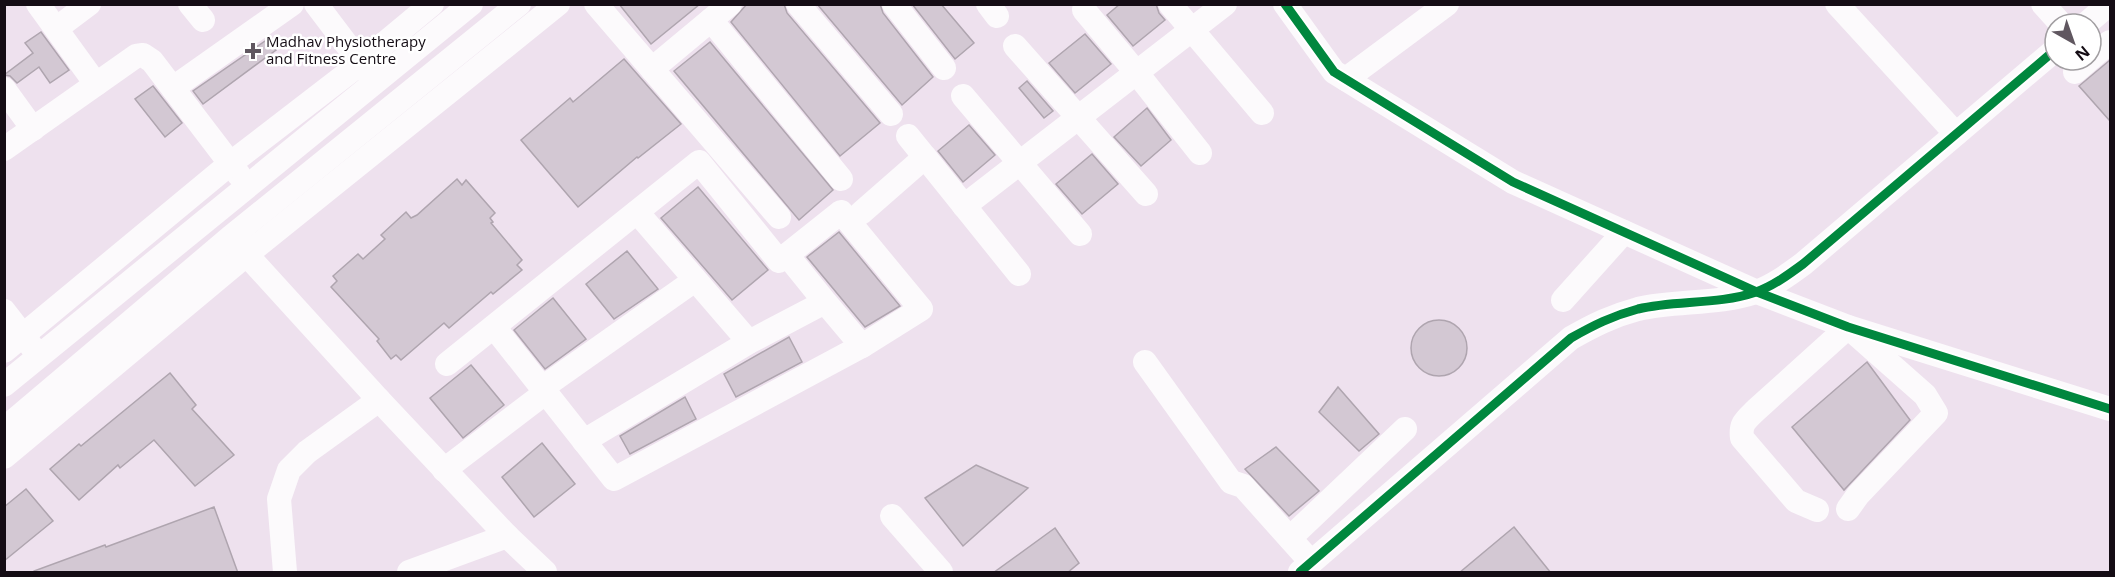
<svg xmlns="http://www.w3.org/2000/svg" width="2115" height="577" font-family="'Open Sans',sans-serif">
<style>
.building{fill:#d3c8d3;stroke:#afa5af;stroke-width:1.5}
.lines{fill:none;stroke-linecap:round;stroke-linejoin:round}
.minor{stroke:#fcfafc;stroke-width:24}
.cycleway-casing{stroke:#fff;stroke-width:13}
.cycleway{stroke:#00873e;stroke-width:9}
.poi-dot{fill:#605760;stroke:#fff;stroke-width:2}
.labels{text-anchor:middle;stroke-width:5;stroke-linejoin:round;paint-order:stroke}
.poi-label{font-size:15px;fill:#140c14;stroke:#fff;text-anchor:start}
</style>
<rect width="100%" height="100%" fill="#eee1ee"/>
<g class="building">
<polygon points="619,4 700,4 651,44"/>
<polygon points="747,4 784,4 787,13 880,123 840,156 731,22"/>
<polygon points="817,4 880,4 883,13 933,77 902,105"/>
<polygon points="912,4 941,4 974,43 955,59"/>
<polygon points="1120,4 1156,4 1159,13 1165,20 1133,46 1107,15"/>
<polygon points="41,32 69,70 50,83 39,67 17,83 10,76 4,75 33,53 25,43"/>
<polygon points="1085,34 1111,64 1075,93 1049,63"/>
<polygon points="268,39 276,50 203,104 193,91"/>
<polygon points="710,42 833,190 799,220 674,71"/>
<polygon points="624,59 681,124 638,158 637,157 578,207 521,140 570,98 573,102"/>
<polygon points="2110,60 2110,121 2079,86"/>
<polygon points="1027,81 1053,111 1044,118 1019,88"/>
<polygon points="153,86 182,123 165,137 135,99"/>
<polygon points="1147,108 1171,140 1141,166 1114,137"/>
<polygon points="969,125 995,155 963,182 938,151"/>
<polygon points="1092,154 1118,184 1082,214 1056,184"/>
<polygon points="457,179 462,185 466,180 495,213 490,218 493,222 491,223 522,260 517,265 522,270 493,294 491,292 449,328 444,323 401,360 396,355 391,359 377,341 379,339 331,287 337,281 333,276 358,254 363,259 385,239 381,235 406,212 411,218 417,215"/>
<polygon points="698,187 768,270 732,300 661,218"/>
<polygon points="839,232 900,306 865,327 807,257"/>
<polygon points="627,251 658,289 614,319 586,284"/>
<polygon points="553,298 586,339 545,369 514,330"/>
<circle cx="1439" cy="348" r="28"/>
<polygon points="789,337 802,362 736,397 724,374"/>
<polygon points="1867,362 1910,420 1844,490 1792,427"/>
<polygon points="471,365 504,405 463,438 430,398"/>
<polygon points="170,373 196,405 192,409 234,455 195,486 154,440 120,468 118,465 79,500 50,469 79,444 81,446"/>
<polygon points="1338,387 1379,434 1359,451 1319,412"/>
<polygon points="685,397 696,419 630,454 620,436"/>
<polygon points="542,443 575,484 534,517 502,477"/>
<polygon points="1276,447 1319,491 1289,516 1245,469"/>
<polygon points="976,465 1028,488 963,546 925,498"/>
<polygon points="26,489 53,521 4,561 4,507"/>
<polygon points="214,507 238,573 34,573 34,571 105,545 106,547"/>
<polygon points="1514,527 1551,573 1459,573"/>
<polygon points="1055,528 1079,563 1067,573 993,573"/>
</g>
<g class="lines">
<g class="minor">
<polyline points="38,4 96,84"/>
<polyline points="190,4 203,20"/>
<polyline points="316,4 369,74"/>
<polyline points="596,4 779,217"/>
<polyline points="798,4 891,114"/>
<polyline points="894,4 944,68"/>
<polyline points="988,4 997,16"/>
<polyline points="1170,4 1262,113"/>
<polyline points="1285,4 1334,72 1513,182 1757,292 1848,327 2110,409"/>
<polyline points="1837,4 1956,134"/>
<polyline points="2043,4 2061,24"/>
<polyline points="1084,10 1136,72 1200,153"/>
<polyline points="711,20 841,179"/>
<polyline points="2086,24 2109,4"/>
<polyline points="57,28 89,4"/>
<polyline points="1015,46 1146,194"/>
<polyline points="2091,58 2110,42"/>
<polyline points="652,69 730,4"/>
<polyline points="2075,72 2089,60"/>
<polyline points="1346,79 1447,4"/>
<polyline points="173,88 292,4"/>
<polyline points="4,89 33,129"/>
<polyline points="963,96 1080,234"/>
<polyline points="908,136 1019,274"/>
<polyline points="4,149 136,56 143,55 152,61 239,175"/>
<polyline points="964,206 1225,4"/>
<polyline points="637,212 749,342"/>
<polyline points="861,213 925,157"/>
<polyline points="236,243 379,400 507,536 545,572"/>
<polyline points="1563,300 1624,232"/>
<polyline points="4,311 32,347"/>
<polyline points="494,327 614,479 862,346"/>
<polyline points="4,351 231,163 361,63 432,4"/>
<polyline points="1145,362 1231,482 1243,486 1311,562"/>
<polyline points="447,364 699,162 779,261 787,255"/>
<polyline points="4,385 471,4"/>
<polyline points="542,388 695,280"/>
<polyline points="4,429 231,237 519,4"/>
<polyline points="584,441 749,342 825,302 862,346 921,309 841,212 787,255 825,302"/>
<polyline points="4,457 246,255 558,4"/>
<polyline points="444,470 545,393"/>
<path d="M1817,510L1796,501L1742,438C1740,423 1746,420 1756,410L1848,327L1925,395L1936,413L1858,495L1848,509"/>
<polyline points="892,516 941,572"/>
<polyline points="1290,538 1405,429"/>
<polyline points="285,572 279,499 289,470 307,452 379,400"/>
<polyline points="409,572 507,536"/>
<path d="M1300,572L1571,338C1594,325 1612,316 1638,309C1676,300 1718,305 1756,292C1773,286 1788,275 1803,264L2055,50"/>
</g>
<defs>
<g id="cycleway">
<polyline points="1285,4 1334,72 1513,182 1757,292 1848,327 2110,409"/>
<path d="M1300,572L1571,338C1594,325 1612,316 1638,309C1676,300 1718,305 1756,292C1773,286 1788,275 1803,264L2055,50"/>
</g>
</defs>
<use href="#cycleway" class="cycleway-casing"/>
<use href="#cycleway" class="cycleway"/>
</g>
<path class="poi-dot" d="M250 42h6v6h6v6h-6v6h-6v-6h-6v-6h6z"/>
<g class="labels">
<g class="poi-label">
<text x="266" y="47">Madhav Physiotherapy<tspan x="266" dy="17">and Fitness Centre</tspan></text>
</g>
</g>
<rect width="2115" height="577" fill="none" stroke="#140c14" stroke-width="12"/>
<g transform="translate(2073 42) rotate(140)"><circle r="28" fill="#ffffff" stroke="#a19ea1" stroke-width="1.5"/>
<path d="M0-4.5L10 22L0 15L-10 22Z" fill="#605760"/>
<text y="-9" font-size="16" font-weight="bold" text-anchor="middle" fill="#140c14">N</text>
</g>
</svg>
